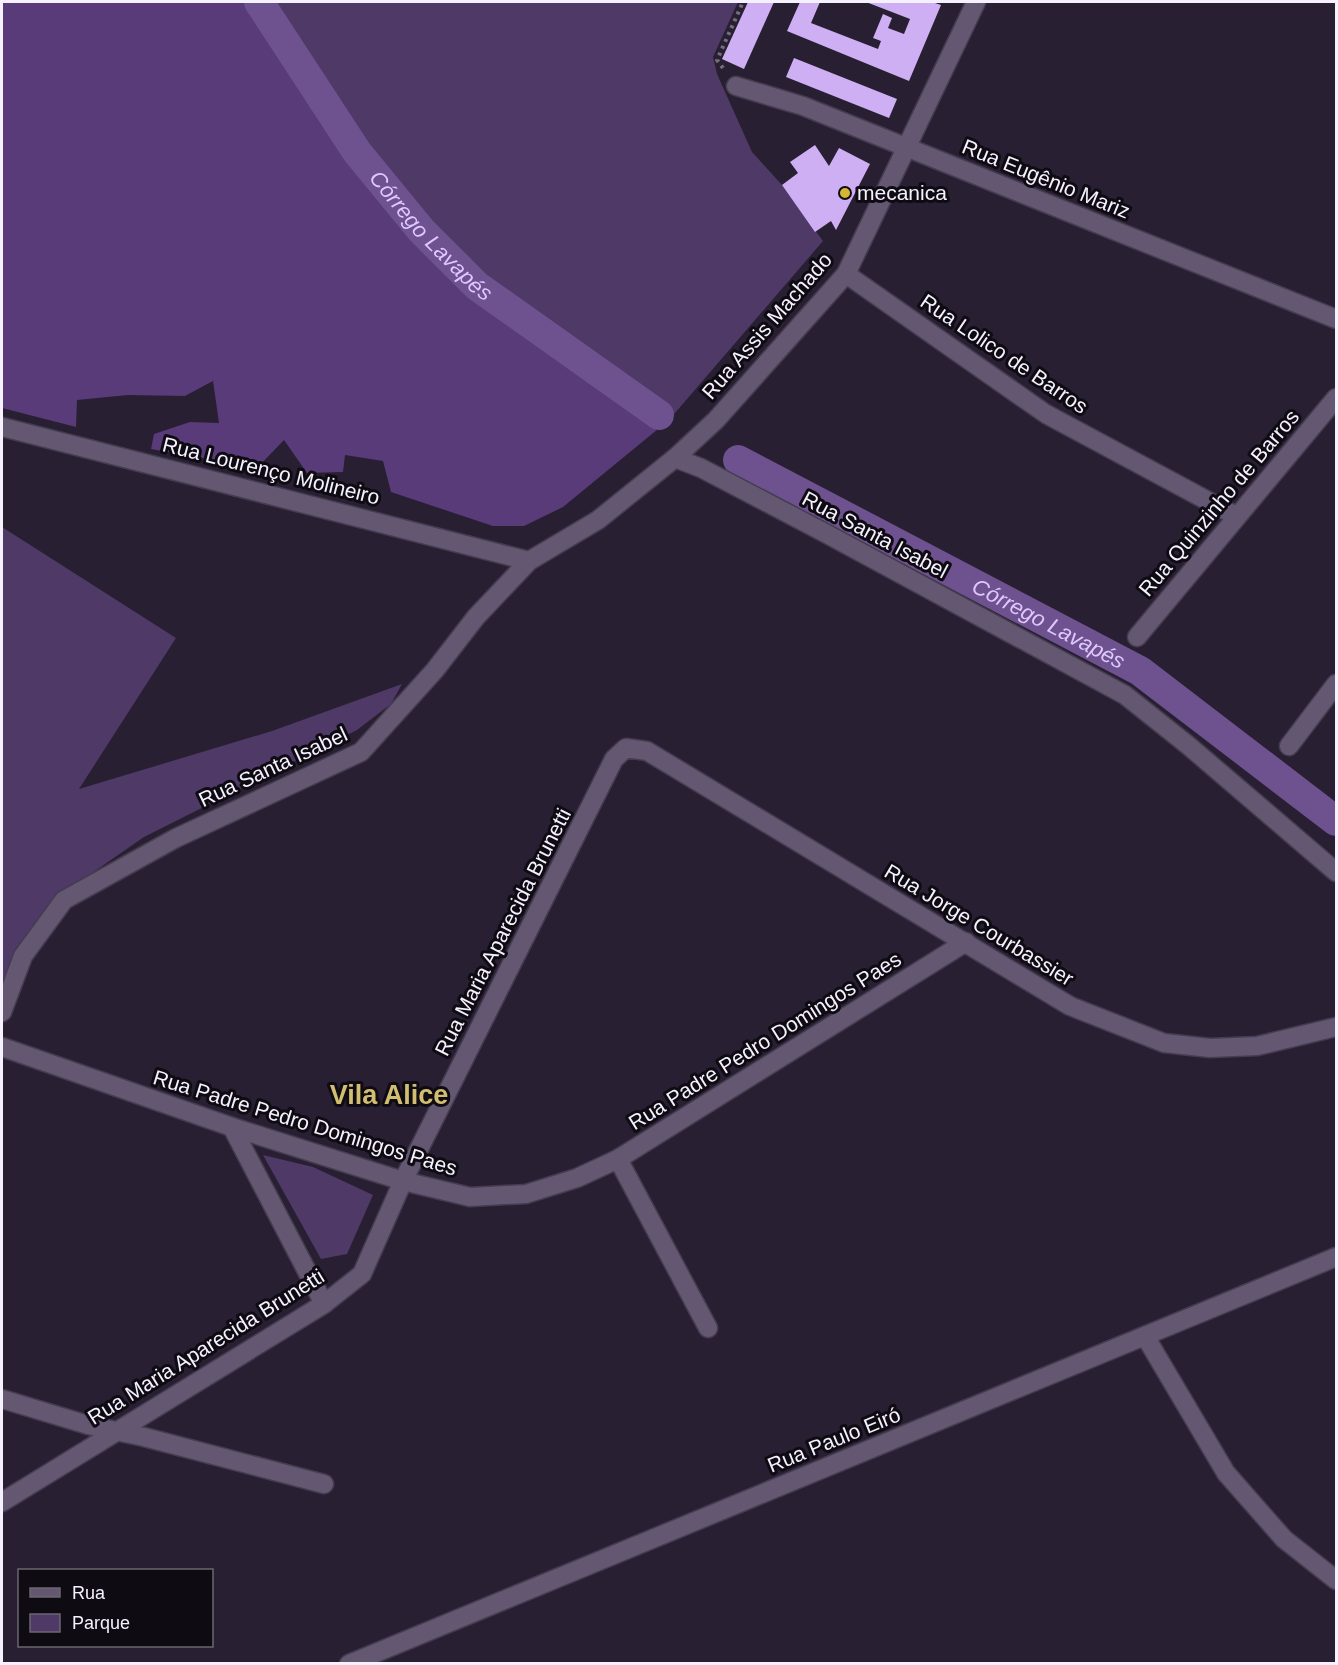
<svg xmlns="http://www.w3.org/2000/svg" width="1338" height="1665" font-family="Arial,sans-serif">
<style>
.green{fill:#4f3967}
.forest{fill:#583b78}
.lines{fill:none;stroke-linecap:round;stroke-linejoin:round}
.canal{stroke:#6e518f;stroke-width:30}
.building{fill:#ceaff4}
.street-casing{stroke:#453c4f;stroke-width:21}
.path{stroke:#746d7e;stroke-width:4;stroke-dasharray:3 4.5;stroke-linecap:butt}
.street{stroke:#635772;stroke-width:18}
.poi-dot{fill:#d5b535;stroke:#0f0b13;stroke-width:2}
.labels{text-anchor:middle;stroke-width:6;stroke-linejoin:round;paint-order:stroke}
.street-label{font-size:21px;fill:#f6f1fe;stroke:#0f0b13}
.poi-label{font-size:21px;fill:#f6f1fe;stroke:#0f0b13;text-anchor:start}
.water-label{font-size:22px;font-style:italic;fill:#dfc7fe;stroke:#0f0b13}
.district-label{font-size:27px;font-weight:bold;fill:#d2be71;stroke:#0f0b13}
</style>
<rect width="100%" height="100%" fill="#281f32"/>
<g class="green">
<polygon points="259,2 738,2 713,57 717,74 752,152 782,185 823,241 669,420 477,286 421,230 357,152"/>
<polygon points="2,527 176,638 79,789 272,731 402,684 391,704 357,730 144,837 56,898 16,955 2,984"/>
<polygon points="263,1155 313,1167 373,1195 347,1254 321,1259"/>
</g>
<polygon class="forest" points="2,2 259,2 357,152 421,230 477,286 669,420 563,507 524,526 493,526 391,492 383,461 345,455 343,472 307,473 284,440 257,468 151,449 154,434 190,422 219,423 213,381 185,396 128,395 77,400 76,427 2,408"/>
<g class="lines">
<g class="canal">
<path id="s1" d="M259,2L357,152L421,230L477,286L659,415"/>
<path id="s2" d="M738,460L1140,671L1336,821"/>
</g>
</g>
<g class="building">
<polygon points="748,2 774,2 744,69 722,59"/>
<polygon points="800,2 820,2 811,23 878,49 881,41 873,38 883,14 892,18 888,28 904,34 910,19 866,2 932,2 941,5 909,81 787,31"/>
<polygon points="794,58 897,99 889,118 786,77"/>
<polygon points="815,145 829,166 839,148 870,164 836,230 831,221 815,232 782,185 798,173 790,162"/>
</g>
<g class="lines">
<defs>
<g id="street">
<polyline points="736,86 803,106 1336,319"/>
<polyline points="846,274 1046,414 1236,516"/>
<polyline points="2,427 529,561"/>
<polyline points="675,458 701,468 827,534 1125,695 1189,746 1336,872"/>
<polyline points="1137,637 1336,398"/>
<polyline points="1289,746 1336,684"/>
<polyline points="2,1012 23,956 64,900 176,838 361,752 435,670 476,617 529,561 598,520 675,458 716,420 846,274 976,2"/>
<polyline points="2,1047 232,1127 403,1181 470,1197 526,1194 577,1178 618,1159 966,942"/>
<polyline points="232,1127 324,1304"/>
<polyline points="618,1159 708,1328"/>
<polyline points="1145,1336 1226,1473 1284,1539 1336,1580"/>
<polyline points="2,1399 88,1425 144,1437 324,1484"/>
<polyline points="2,1502 324,1304 362,1274 403,1181 614,759 626,748 647,751 1070,1006 1164,1043 1210,1048 1257,1046 1336,1027"/>
<polyline points="349,1664 1336,1257"/>
</g>
</defs>
<use href="#street" class="street-casing"/>
<polyline class="path" points="723,68 717,60 743,2"/>
<use href="#street" class="street"/>
</g>
<circle class="poi-dot" cx="845" cy="193" r="6"/>
<g class="labels">
<g class="street-label">
<text transform="translate(1046 179) rotate(22)" y="7">Rua Eugênio Mariz</text>
<text transform="translate(767 326) rotate(-49)" y="7">Rua Assis Machado</text>
<text transform="translate(1004 354) rotate(34)" y="7">Rua Lolico de Barros</text>
<text transform="translate(271 471) rotate(14)" y="7">Rua Lourenço Molineiro</text>
<text transform="translate(1219 503) rotate(-50)" y="7">Rua Quinzinho de Barros</text>
<text transform="translate(875 535) rotate(28)" y="7">Rua Santa Isabel</text>
<text transform="translate(273 767) rotate(-25)" y="7">Rua Santa Isabel</text>
<text transform="translate(979 925) rotate(31)" y="7">Rua Jorge Courbassier</text>
<text transform="translate(503 932) rotate(-63)" y="7">Rua Maria Aparecida Brunetti</text>
<text transform="translate(765 1041) rotate(-32)" y="7">Rua Padre Pedro Domingos Paes</text>
<text transform="translate(305 1123) rotate(17)" y="7">Rua Padre Pedro Domingos Paes</text>
<text transform="translate(206 1347) rotate(-32)" y="7">Rua Maria Aparecida Brunetti</text>
<text transform="translate(834 1440) rotate(-22)" y="7">Rua Paulo Eiró</text>
</g>
<g class="poi-label">
<text x="857" y="200">mecanica</text>
</g>
<g class="water-label">
<text dy="8" stroke="none"><textPath href="#s1" startOffset="291">Córrego Lavapés</textPath></text>
<text dy="8" stroke="none"><textPath href="#s2" startOffset="351">Córrego Lavapés</textPath></text>
</g>
<g class="district-label">
<text x="389" y="1104">Vila Alice</text>
</g>
</g>
<rect width="1338" height="1665" fill="none" stroke="#f6f1fe" stroke-width="6"/>
<rect x="18" y="1569" width="195" height="78" fill="#0f0b13" stroke="#6b6771" stroke-width="1.5"/>
<rect x="30" y="1588" width="30" height="9" fill="#635772" stroke="#6b6771" stroke-width="1.5"/>
<text x="72" y="1599" font-size="18" fill="#f6f1fe">Rua</text>
<rect x="30" y="1614" width="30" height="18" fill="#4f3967" stroke="#6b6771" stroke-width="1.5"/>
<text x="72" y="1629" font-size="18" fill="#f6f1fe">Parque</text>
</svg>
